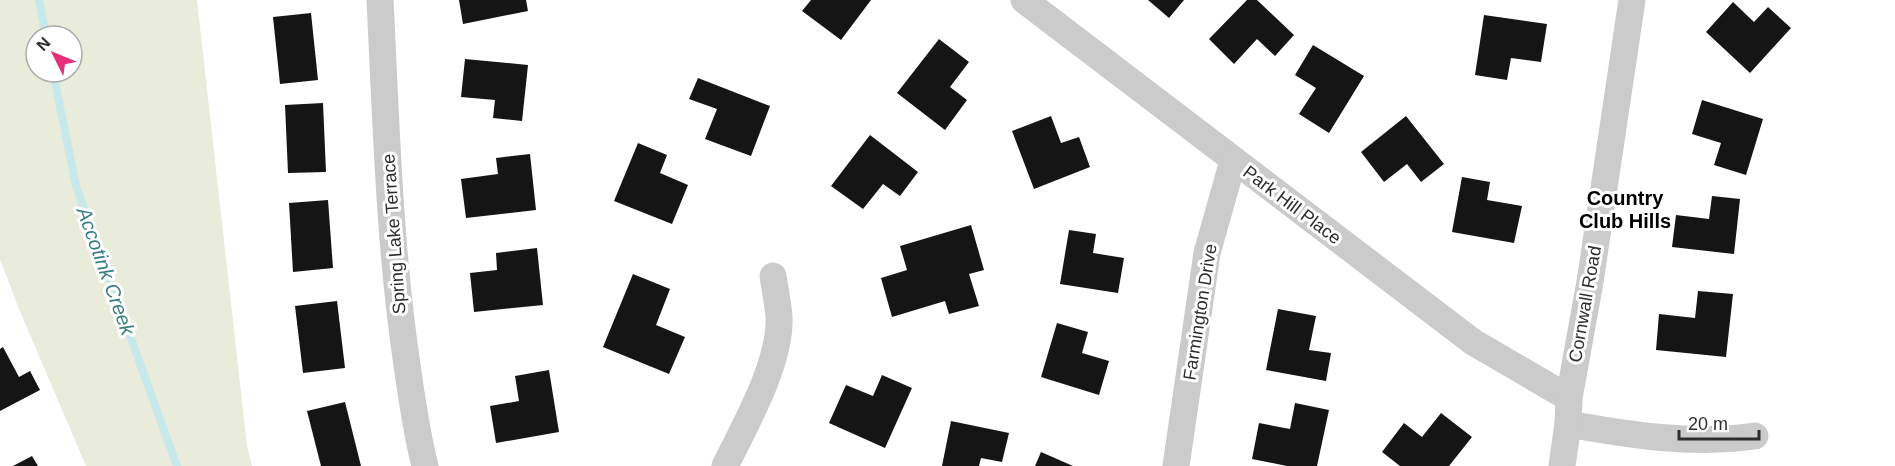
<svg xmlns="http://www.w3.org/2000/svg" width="1895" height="466" font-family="Arial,sans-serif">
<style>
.green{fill:#e9ebdb;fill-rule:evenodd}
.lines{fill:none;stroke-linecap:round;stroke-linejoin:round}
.stream{stroke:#c7e9eb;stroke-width:8}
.building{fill:#151515}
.street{stroke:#cbcbcb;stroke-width:27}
.labels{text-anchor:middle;stroke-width:6;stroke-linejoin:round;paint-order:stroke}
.street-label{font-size:18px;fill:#2e2e2e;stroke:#fff}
.neighbourhood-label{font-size:20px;font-weight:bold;fill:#000;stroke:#fff}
.water-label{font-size:20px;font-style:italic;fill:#387f83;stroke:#fff}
</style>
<rect width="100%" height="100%" fill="#fff"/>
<path class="green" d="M0,0H197L247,446L252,466H86L19,309L0,259ZM36,36H72V72H36Z"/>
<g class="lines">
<g class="stream">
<polyline points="39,0 46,36"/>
<polyline points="53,72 76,186 177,466"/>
</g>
</g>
<g class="building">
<polygon points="459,0 526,0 528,11 463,24"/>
<polygon points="811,0 871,0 841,40 802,11"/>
<polygon points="1148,0 1184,0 1169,18"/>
<polygon points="1247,0 1257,0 1294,35 1275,56 1257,39 1234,64 1209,39"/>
<polygon points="1733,2 1754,22 1768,7 1791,28 1750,73 1706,32"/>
<polygon points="311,13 318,80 280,84 273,17"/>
<polygon points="1484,15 1547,24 1541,62 1511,58 1507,80 1475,75"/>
<polygon points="939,39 969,62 950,87 967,100 945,130 897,93"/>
<polygon points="1313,45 1364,76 1329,133 1299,114 1316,88 1295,75"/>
<polygon points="465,59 528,65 522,121 493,118 495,100 461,97"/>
<polygon points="698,78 770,106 751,156 705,139 717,109 689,99"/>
<polygon points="1702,100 1763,119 1746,175 1714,165 1721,143 1692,134"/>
<polygon points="323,103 326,172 288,173 285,105"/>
<polygon points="1051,116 1061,143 1079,137 1090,167 1034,189 1012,131"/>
<polygon points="1406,116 1444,164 1421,182 1407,164 1384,182 1361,152"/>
<polygon points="870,135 918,172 900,196 883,184 863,209 831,186"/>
<polygon points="638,143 667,155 660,173 688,185 672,224 614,201"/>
<polygon points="530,154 536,210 466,218 461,179 498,174 496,158"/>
<polygon points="1462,177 1490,182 1487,200 1522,206 1514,243 1452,232"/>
<polygon points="1712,196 1740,199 1734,254 1672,247 1676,215 1709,219"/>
<polygon points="328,200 333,268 293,272 289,203"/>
<polygon points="971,225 984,270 969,274 979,306 949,314 945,301 892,317 881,278 907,270 900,246"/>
<polygon points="1069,230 1096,234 1093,253 1124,258 1118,293 1060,284"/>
<polygon points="537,248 543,305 474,312 470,273 497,270 496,253"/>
<polygon points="633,274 670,289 656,325 685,337 669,374 603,347"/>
<polygon points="1698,291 1733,294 1726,357 1656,350 1659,314 1695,318"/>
<polygon points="337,301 345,368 303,373 295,306"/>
<polygon points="1278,309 1316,316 1309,350 1331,353 1326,381 1266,370"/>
<polygon points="1057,323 1088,332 1082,353 1109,361 1099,395 1041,377"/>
<polygon points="3,347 19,377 30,371 40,390 0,411 0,349"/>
<polygon points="549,370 559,432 496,443 490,406 519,401 515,376"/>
<polygon points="882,375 912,388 885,448 829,423 846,385 873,396"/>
<polygon points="345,402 361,466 321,466 307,411"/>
<polygon points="1295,403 1329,410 1317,466 1287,466 1252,459 1259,423 1290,429"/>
<polygon points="1441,413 1472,437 1449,466 1400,466 1382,452 1404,423 1422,437"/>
<polygon points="951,421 1009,433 1002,462 981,458 979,466 942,466"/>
<polygon points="1041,452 1073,466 1035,466"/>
<polygon points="32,456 38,466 13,466"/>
</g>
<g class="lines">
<g class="street">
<path d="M380,0C386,120 389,240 406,358C411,394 416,431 425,466"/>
<polyline points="1024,0 1473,342 1569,398"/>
<path d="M1568,424C1630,435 1692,445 1755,436"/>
<path d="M725,466C745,425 781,363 779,317C778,304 775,289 773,276"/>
<polyline points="1176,466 1207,253 1233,161"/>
<polyline points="1562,466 1568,424 1569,398 1590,282 1632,0"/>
</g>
</g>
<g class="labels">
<g class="street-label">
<text transform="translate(1292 205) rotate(37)" y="6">Park Hill Place</text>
<text transform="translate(394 234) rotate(-94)" y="6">Spring Lake Terrace</text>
<text transform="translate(1585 304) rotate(-80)" y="6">Cornwall Road</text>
<text transform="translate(1200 312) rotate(-81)" y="6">Farmington Drive</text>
</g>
<g class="neighbourhood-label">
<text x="1625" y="205">Country<tspan x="1625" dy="23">Club Hills</tspan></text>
</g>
<g class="water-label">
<text transform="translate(106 271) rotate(70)" y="7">Accotink Creek</text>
</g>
</g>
<g transform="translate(54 54) rotate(313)"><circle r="28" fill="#ffffff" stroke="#ababab" stroke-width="1.5"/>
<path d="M0-4.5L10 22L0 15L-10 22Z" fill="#e53079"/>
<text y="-9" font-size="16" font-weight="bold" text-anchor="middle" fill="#2e2e2e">N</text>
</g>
<path d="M1679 430v9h80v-9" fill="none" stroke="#2e2e2e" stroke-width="3"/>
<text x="1688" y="430" font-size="18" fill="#2e2e2e" stroke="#ffffff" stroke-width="4.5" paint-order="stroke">20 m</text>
</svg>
